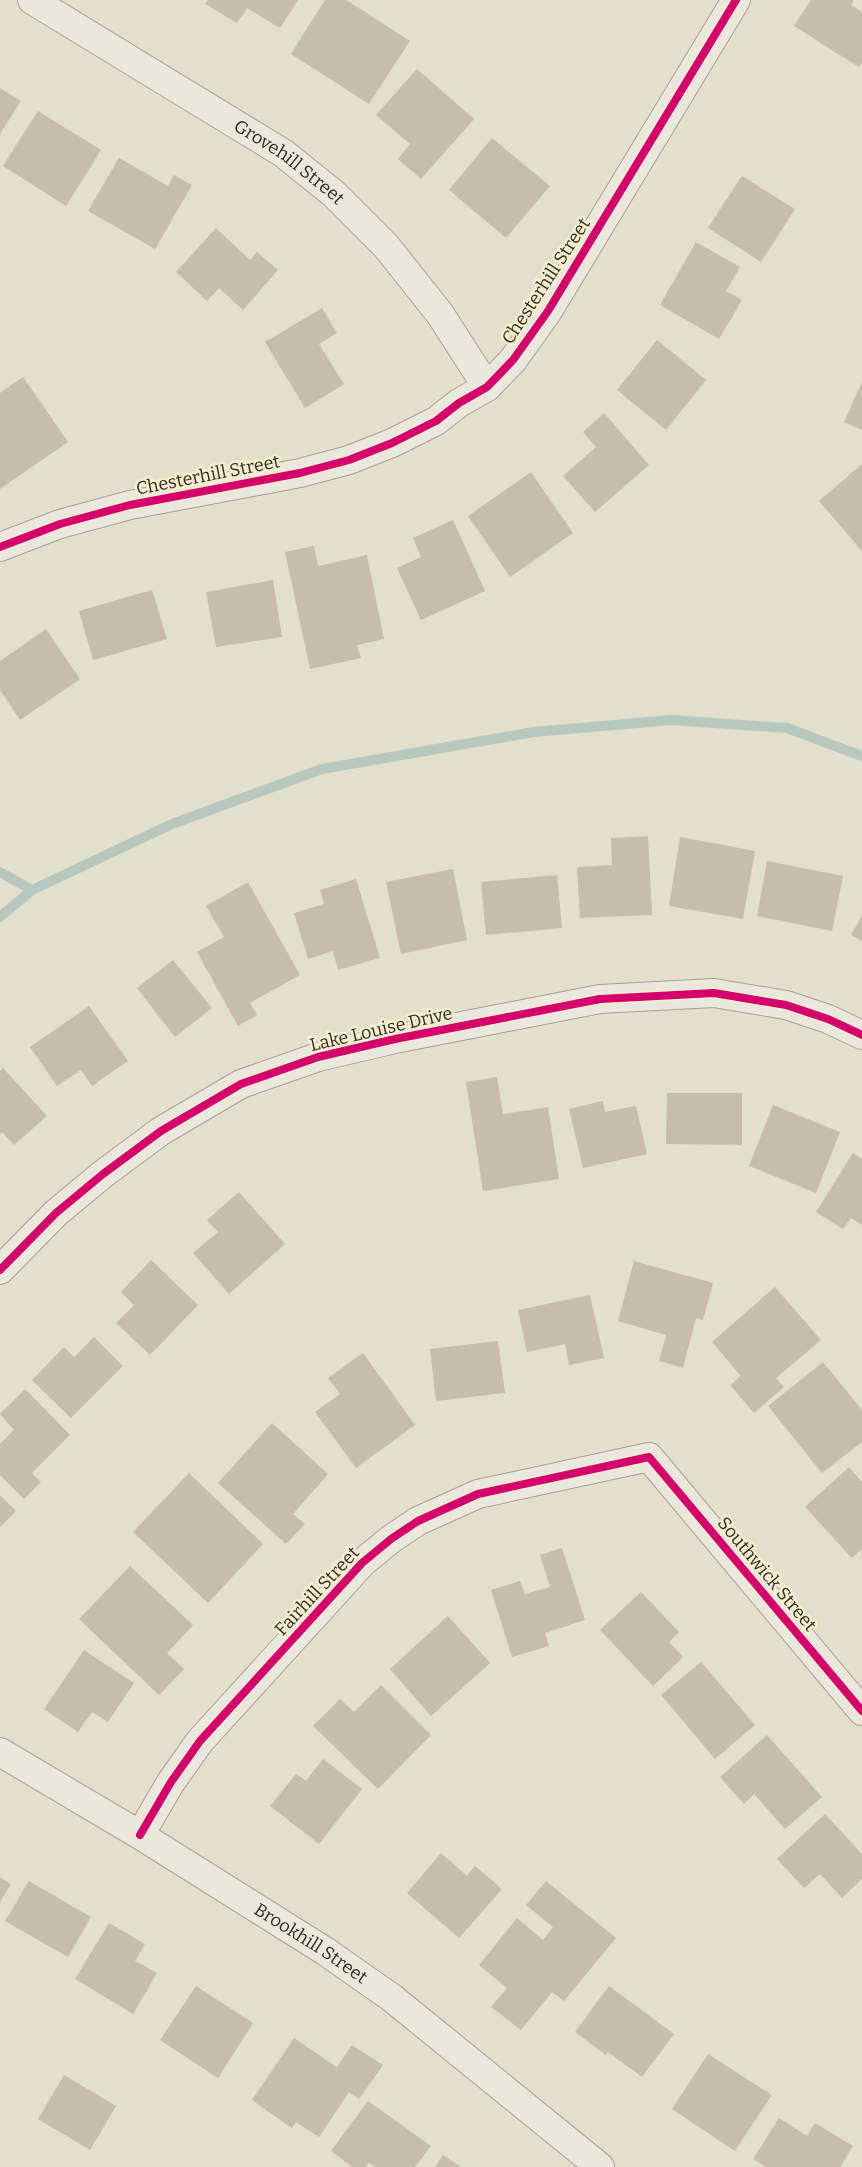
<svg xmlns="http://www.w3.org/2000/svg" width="862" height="2167" font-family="Bitter,serif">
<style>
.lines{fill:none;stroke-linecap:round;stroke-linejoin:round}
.stream{stroke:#b7c8bf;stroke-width:10}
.building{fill:#c6bdac}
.minor-casing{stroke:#a7a294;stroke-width:30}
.minor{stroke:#eae8dc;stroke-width:28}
.cycleway-casing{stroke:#f4eed0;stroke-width:11}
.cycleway{stroke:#d6006c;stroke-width:8}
.labels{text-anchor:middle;stroke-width:5;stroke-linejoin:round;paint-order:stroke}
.street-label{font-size:18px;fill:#352c1d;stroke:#f4eed0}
</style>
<rect width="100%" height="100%" fill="#e2dfcb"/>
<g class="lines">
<g class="stream">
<polyline points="0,872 32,890 172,824 322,769 534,732 671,720 787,728 862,756"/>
<polyline points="0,917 32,890"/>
</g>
</g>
<g class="building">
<polygon points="208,0 298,0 280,28 247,8 237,23 205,4"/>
<polygon points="325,0 346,0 410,41 369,104 291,54"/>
<polygon points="811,0 854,0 851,5 862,12 862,63 859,67 794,26"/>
<polygon points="417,69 474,119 421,179 398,159 410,144 376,115"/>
<polygon points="0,88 21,101 0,134"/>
<polygon points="38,111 101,150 66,206 3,166"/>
<polygon points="492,138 550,186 506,238 449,190"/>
<polygon points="119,158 168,186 174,175 192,185 155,249 88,211"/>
<polygon points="742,176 795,209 761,262 708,228"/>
<polygon points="216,228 250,260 257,252 278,270 243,310 219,288 207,301 176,272"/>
<polygon points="696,242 740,267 726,291 742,300 719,339 660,305"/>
<polygon points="322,308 337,333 319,344 344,384 305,408 265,342"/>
<polygon points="657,340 706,380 666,430 617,390"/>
<polygon points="23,377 68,442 0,489 0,393"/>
<polygon points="862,382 862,430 844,422"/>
<polygon points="604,413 649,465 595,512 563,476 596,447 583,432"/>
<polygon points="862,464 862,551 819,501"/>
<polygon points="531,472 573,533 510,577 468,516"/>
<polygon points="453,520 485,591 421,620 397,568 421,557 413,538"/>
<polygon points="314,546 318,566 367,555 384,639 357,645 361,658 310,669 285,552"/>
<polygon points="273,580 282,637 216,647 206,592"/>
<polygon points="152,590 167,639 93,660 79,611"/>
<polygon points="46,629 80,679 20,720 0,690 0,661"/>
<polygon points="648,836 652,915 580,918 577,867 612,865 611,838"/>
<polygon points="680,837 755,851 743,919 669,906"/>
<polygon points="767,861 843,876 832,931 757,916"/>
<polygon points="453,869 467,940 401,954 386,882"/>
<polygon points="557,875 562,928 486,935 481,882"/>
<polygon points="356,879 380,958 338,970 333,951 308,959 294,913 324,904 320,890"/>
<polygon points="248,882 300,975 250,1003 257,1015 238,1026 197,952 224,937 206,906"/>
<polygon points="862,916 862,941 851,935"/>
<polygon points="173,960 212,1008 175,1037 137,988"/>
<polygon points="89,1006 128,1061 92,1086 81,1070 57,1086 30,1047"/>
<polygon points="3,1068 47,1116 14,1145 2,1132 0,1134 0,1071"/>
<polygon points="497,1077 503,1114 548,1107 559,1179 483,1191 466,1082"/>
<polygon points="667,1093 742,1093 742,1145 666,1144"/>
<polygon points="603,1101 605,1112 636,1106 647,1154 583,1168 569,1109"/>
<polygon points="773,1105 840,1132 816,1193 749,1166"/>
<polygon points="853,1153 862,1159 862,1225 851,1218 843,1229 816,1212"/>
<polygon points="239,1192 285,1244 229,1294 193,1253 218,1232 207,1220"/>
<polygon points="151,1260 198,1305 150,1355 116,1323 134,1305 121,1292"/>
<polygon points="634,1261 713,1283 703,1320 696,1318 683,1368 659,1361 666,1335 618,1321"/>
<polygon points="775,1287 821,1340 776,1378 784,1387 754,1413 730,1385 741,1376 712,1342"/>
<polygon points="590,1295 604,1358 569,1365 565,1344 527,1352 518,1310"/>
<polygon points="94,1337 123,1366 71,1418 32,1380 64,1347 74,1357"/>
<polygon points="498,1341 505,1393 436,1401 430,1349"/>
<polygon points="363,1353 415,1425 356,1468 315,1412 340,1394 328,1378"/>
<polygon points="823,1362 862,1410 862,1442 822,1473 768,1406"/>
<polygon points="25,1389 70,1435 32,1473 41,1482 24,1499 0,1475 0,1444 14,1430 0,1414"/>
<polygon points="272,1423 328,1474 293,1514 305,1524 286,1544 218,1483"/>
<polygon points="849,1467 862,1482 862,1549 852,1558 805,1507"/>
<polygon points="189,1473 263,1544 208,1603 133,1532"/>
<polygon points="0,1495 16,1511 0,1527"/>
<polygon points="562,1548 585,1620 545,1633 549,1646 512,1657 491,1590 520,1581 525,1594 550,1587 540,1555"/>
<polygon points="130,1566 193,1625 167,1653 184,1669 159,1695 79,1619"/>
<polygon points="641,1592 679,1632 669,1642 683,1657 653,1686 600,1630"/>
<polygon points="448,1616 490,1663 431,1716 390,1669"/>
<polygon points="84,1650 134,1683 108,1722 92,1712 78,1732 44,1709"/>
<polygon points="701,1662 755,1725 715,1759 661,1695"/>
<polygon points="381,1685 431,1735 378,1789 313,1726 340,1699 354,1712"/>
<polygon points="767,1735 822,1797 785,1829 754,1794 744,1804 720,1777"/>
<polygon points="323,1759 362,1789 319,1844 270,1806 296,1774 306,1781"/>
<polygon points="825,1814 862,1854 862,1879 842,1898 820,1874 804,1888 777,1859"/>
<polygon points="441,1853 467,1876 475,1866 502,1889 459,1938 407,1893"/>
<polygon points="0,1877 11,1884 0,1902"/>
<polygon points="29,1881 91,1917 68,1957 5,1921"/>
<polygon points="546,1881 616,1938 564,2001 552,1992 521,2030 491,2007 507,1988 479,1965 517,1918 543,1940 553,1927 526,1905"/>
<polygon points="109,1923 145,1944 135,1961 157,1973 133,2014 75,1979"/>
<polygon points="196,1986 253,2023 218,2078 160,2040"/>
<polygon points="609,1986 674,2034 642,2077 608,2052 606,2055 575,2032"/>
<polygon points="294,2038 337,2067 352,2045 383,2065 359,2099 349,2092 319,2137 296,2122 292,2128 252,2100"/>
<polygon points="708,2054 772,2095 735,2151 672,2109"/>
<polygon points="64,2075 116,2106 90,2150 38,2119"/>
<polygon points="368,2101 431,2146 415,2167 375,2167 369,2163 366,2167 352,2167 331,2151"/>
<polygon points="779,2118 807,2136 815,2123 853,2146 840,2167 766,2167 753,2159"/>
<polygon points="443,2155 461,2167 435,2167"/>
</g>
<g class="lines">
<defs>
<g id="minor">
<path id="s1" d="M32,0L283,153L334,194L386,246L440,314L487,387"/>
<polyline points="0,547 60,524 130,505 300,473 349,460 392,443 436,421 459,403 487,387 513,360 548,311 736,0"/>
<polyline points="0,1270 56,1213 103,1174 161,1131 241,1084 318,1057 395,1039 600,999 714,993 786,1005 828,1019 862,1035"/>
<path id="s2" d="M0,1752L140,1835L325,1951L392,1998L600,2167"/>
<polyline points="140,1835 171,1782 200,1741 362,1563 391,1539 418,1521 478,1494 649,1457 862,1711"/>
</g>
</defs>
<use href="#minor" class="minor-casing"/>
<use href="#minor" class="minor"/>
<defs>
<g id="cycleway">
<polyline points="0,547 60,524 130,505 300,473 349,460 392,443 436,421 459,403 487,387 513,360 548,311 736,0"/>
<polyline points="0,1270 56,1213 103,1174 161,1131 241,1084 318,1057 395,1039 600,999 714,993 786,1005 828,1019 862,1035"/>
<polyline points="140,1835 171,1782 200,1741 362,1563 391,1539 418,1521 478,1494 649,1457 862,1711"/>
</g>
</defs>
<use href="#cycleway" class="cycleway-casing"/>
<use href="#cycleway" class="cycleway"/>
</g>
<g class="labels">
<g class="street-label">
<text dy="6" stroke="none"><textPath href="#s1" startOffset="304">Grovehill Street</textPath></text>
<text transform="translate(546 281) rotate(-57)" y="6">Chesterhill Street</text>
<text transform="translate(208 475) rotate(-11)" y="6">Chesterhill Street</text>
<text transform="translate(381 1029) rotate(-13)" y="6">Lake Louise Drive</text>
<text transform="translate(767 1574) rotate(50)" y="6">Southwick Street</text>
<text transform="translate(317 1591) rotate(-47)" y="6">Fairhill Street</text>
<text dy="6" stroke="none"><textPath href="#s2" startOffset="365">Brookhill Street</textPath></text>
</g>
</g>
</svg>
